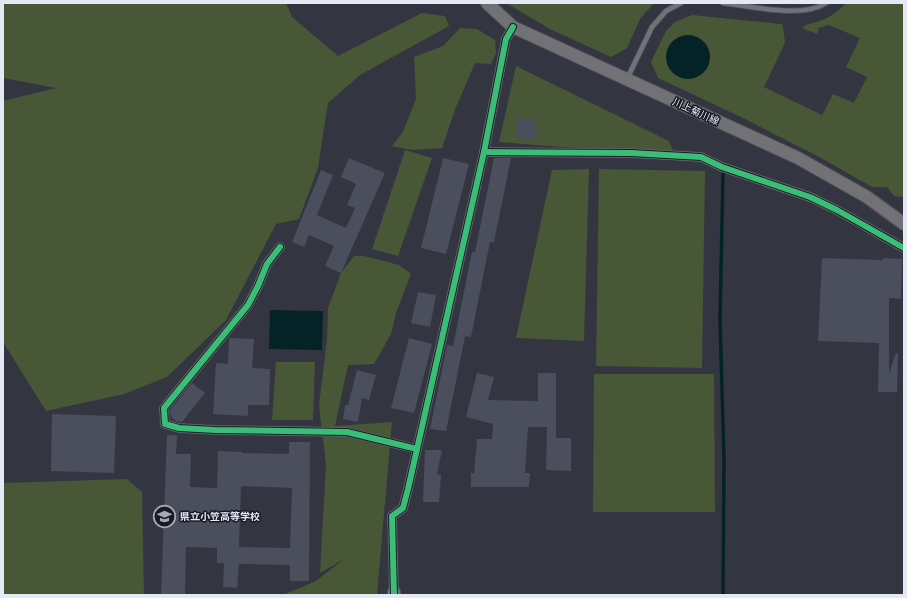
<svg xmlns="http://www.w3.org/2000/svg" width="907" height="598" font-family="'Public Sans','Noto Sans JP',sans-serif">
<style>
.green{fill:#485736}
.water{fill:#052226}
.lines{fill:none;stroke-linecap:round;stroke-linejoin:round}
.stream{stroke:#052226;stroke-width:3.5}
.building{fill:#4a4e5d;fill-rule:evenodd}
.lane-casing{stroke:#51535c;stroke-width:6}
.street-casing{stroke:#51535c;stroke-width:10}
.secondary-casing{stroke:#51535c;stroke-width:14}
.lane{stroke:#6e727a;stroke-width:4.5}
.street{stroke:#6e727a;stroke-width:9}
.secondary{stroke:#727276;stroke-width:12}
.cycleway-casing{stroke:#181b24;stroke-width:8}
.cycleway{stroke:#3abd76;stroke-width:6}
.labels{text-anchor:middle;stroke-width:3;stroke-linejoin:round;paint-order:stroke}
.street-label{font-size:10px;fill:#e5e9f6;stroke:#181b24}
.poi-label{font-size:10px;font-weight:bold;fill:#e5e9f6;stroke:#181b24;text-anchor:start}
</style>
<rect width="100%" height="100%" fill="#333640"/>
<g class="green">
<polygon points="3,3 286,3 292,17 338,56 422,13 445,16 449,26 360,75 328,103 318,168 299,219 276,224 226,320 167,377 124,394 46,411 3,342 3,101 56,88 3,78"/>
<polygon points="506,3 654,3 640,19 627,48 611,57 550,29"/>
<path d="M846,3H904V197L894,196L887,187H872L823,159L741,117L658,78L651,62L666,31L675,22L692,15L781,24L783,26L785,43L764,87L822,115L833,94L854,103L867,77L846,67L860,38L829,25L819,28L817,34L802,28C806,24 811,24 816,22C828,19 838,12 846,3Z"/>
<polygon points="460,28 477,29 495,40 496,53 491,64 475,63 456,107 442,148 412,150 392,146 403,132 416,99 414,57 443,46"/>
<polygon points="516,66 669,141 675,156 499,142"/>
<polygon points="405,150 432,158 398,256 372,249"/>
<polygon points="589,169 584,341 516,338 552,170"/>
<polygon points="599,169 705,171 702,368 596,366"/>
<polygon points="354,256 364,256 399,265 411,274 396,313 391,334 374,364 348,365 335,426 392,422 377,595 283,595 316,581 344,559 320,573 326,465 319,405 327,340 328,308 341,273"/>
<polygon points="276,362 315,362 313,420 272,420"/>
<polygon points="594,374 714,374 715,512 593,512"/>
<polygon points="127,479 142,492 144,595 3,595 3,483"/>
</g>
<g class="water">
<circle cx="688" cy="57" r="22"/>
<polygon points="270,310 323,311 322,350 269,349"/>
</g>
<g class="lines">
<polyline class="stream" points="723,595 724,459 720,319 723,174"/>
</g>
<g class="building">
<polygon points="517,118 536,119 535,139 516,138"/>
<polygon points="349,158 385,173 341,273 325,266 334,246 309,235 304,247 292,242 321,170 333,175 317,215 346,228 355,208 347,205 356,184 341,177"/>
<polygon points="443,158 469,164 446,254 421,248"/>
<polygon points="494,158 511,158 494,242 490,242 471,337 465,336 446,431 430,429 447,345 453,346 472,252 475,252"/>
<polygon points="822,258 883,260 883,258 902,259 901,299 889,298 889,374 896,353 898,354 897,392 878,392 879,343 818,341"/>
<polygon points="418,292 436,295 430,327 411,323"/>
<polygon points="229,338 254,339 252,368 270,369 269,405 248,405 248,416 213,414 216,363 228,364"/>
<polygon points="409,338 432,344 414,413 391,408"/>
<polygon points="357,370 376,375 369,400 362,398 358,422 343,419 345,405 348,405"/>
<polygon points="477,373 494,377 488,400 538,401 538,373 556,373 556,438 571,438 571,471 546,470 547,427 528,427 525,473 530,473 529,487 471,487 471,473 474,473 477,439 492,439 493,424 466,417"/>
<polygon points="192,383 205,393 182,422 176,421 171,417 170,410"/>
<polygon points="52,414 116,416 114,473 51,471"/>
<path d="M167,435H177L176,454H191L190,487L217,488L218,451L242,452V453L289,454V442H310L309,581H290V565L239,564L237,588L223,587L224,563H217V548L186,547L185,595H161ZM241,486L292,488L290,548L239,547Z"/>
<polygon points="425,450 442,450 437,474 441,475 439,502 423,502"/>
</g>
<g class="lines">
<defs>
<g id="lane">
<path d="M723,3C751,6 802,19 826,3"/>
<polyline points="627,79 652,27 666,11 681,3"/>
</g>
<g id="street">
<polyline points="484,152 631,153 701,157 722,167 810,197 837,210 904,248"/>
<polyline points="280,247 267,264 258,286 248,305 164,408 165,424 179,428 215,430 347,432 417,449"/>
<polyline points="394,592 392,516 403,508 408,489 484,152 506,39 513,27"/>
</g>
<g id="secondary">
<polyline points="487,3 513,27 798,158 867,197 904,224"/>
<polyline points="394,592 394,595"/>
</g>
</defs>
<use href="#lane" class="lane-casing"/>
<use href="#street" class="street-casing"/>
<use href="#secondary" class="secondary-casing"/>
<use href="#lane" class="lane"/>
<use href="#street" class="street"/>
<use href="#secondary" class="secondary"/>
<defs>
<g id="cycleway">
<polyline points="484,152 631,153 701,157 722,167 810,197 837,210 904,248"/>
<polyline points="280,247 267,264 258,286 248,305 164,408 165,424 179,428 215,430 347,432 417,449"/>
<polyline points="394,595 392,516 403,508 408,489 484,152 506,39 513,27"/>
</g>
</defs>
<use href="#cycleway" class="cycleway-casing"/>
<use href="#cycleway" class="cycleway"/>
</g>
<defs>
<symbol id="school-ring" viewBox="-11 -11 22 22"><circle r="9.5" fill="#181b24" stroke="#a7aab6" stroke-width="1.5"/><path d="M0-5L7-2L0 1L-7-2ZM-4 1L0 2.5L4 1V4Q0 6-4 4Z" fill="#a7aab6"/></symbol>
</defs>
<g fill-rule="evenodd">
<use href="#school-ring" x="152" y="504" width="25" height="25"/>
</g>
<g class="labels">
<g class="street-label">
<text transform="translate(696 111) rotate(25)" y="4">川上菊川線</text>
</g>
<g class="poi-label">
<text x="180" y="520">県立小笠高等学校</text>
</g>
</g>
<rect width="907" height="598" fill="none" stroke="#e5e9f6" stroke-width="8"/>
</svg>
